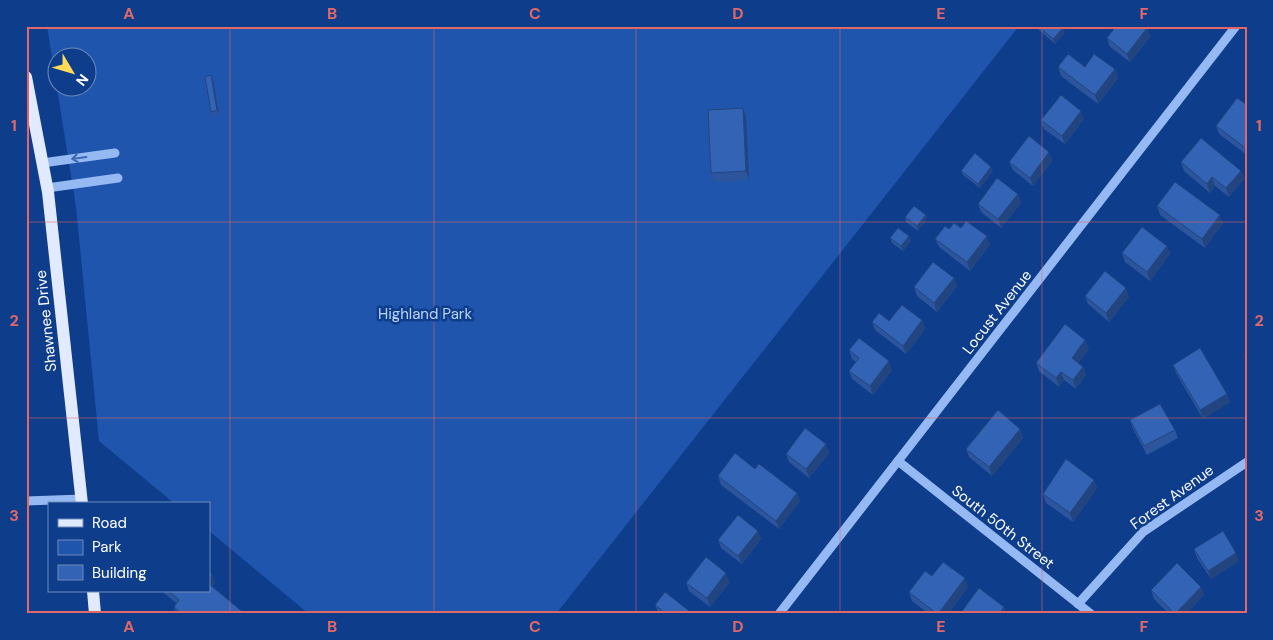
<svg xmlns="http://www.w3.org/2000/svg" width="1273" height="640" font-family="'DM Sans',sans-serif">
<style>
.green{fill:#1f55ac;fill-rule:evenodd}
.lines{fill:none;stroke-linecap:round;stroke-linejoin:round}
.minor{stroke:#95b9f3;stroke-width:9}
.major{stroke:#e1eaff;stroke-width:12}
.wall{fill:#2b559c}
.shaded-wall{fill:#23457f}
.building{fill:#3263b5;stroke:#23457f}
.oneway{stroke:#3d68b0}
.grid{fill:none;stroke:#e26868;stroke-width:1;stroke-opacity:0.55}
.labels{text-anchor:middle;stroke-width:5;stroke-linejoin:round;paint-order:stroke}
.street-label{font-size:15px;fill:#fff;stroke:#0e3d8c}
.park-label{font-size:15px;fill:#bcd5fe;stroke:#0e3d8c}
.neatline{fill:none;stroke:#e26868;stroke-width:2}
.grid-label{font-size:16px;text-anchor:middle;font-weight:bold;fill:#e26868}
</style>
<rect width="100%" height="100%" fill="#0e3d8c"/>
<path class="green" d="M47,26H1019L556,614H309L209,531V504H175L99,441L76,207ZM58,58H88V88H58Z"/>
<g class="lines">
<g class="minor">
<polyline points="42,163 115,153"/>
<polyline points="47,188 118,178"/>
<polyline points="898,461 1091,614"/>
<polyline points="26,501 82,499"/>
<polyline points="1078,604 1143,532 1247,462"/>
<polyline points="779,614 1236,26"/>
</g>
<g class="major">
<polyline points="26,77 48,192 82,504"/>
<polyline points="93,591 95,614"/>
</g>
</g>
<g class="wall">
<polygon points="1037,26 1065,32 1055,44 1039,30"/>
<polygon points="1147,28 1150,37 1130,62 1110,47 1107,38"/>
<polygon points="1058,67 1085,67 1115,69 1118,78 1098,104 1061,76"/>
<polygon points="213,80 219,114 212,117 211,112"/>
<polygon points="1247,105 1247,155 1219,134 1216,126"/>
<polygon points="746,116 749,180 714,182 711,173"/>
<polygon points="1084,119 1065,144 1044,129 1041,120"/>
<polygon points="1049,152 1052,161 1033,186 1013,170 1009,162"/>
<polygon points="1181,162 1241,171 1244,179 1229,197 1215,186 1210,193 1184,171"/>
<polygon points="961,171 993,171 980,188 963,175"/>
<polygon points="1018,194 1021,203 1001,228 981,212 978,204"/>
<polygon points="1157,206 1223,223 1205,248 1160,215"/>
<polygon points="926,215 927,219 918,231 906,222 905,217"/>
<polygon points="961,228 990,245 970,271 939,247 935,239 949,229"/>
<polygon points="909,236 911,241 903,251 892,243 890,238"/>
<polygon points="1167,246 1170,254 1150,281 1125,262 1122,253"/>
<polygon points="954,278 957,286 937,312 917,296 914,287"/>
<polygon points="1085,296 1129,297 1109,322 1088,304"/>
<polygon points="922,320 925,329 906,354 875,330 872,322"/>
<polygon points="1089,349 1078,363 1083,367 1086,375 1076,389 1064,380 1059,387 1039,371 1036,363"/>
<polygon points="849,350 892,370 873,395 852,379 849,371 856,362 852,359"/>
<polygon points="1173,365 1227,394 1230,402 1203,419 1176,373"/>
<polygon points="1130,420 1175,430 1178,438 1147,455 1133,429"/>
<polygon points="1020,429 1023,438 992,476 969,457 966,449"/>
<polygon points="826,444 829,453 809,478 789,462 786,454"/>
<polygon points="755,469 797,493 800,501 779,529 721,485 718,476"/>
<polygon points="1094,480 1097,488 1073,522 1046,503 1043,494"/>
<polygon points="758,531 761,539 742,564 721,548 718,540"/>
<polygon points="1194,549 1239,561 1211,579 1197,558"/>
<polygon points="209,572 215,583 212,586 245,614 176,614 174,607 176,603 164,593 163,591 209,591"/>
<polygon points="932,576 968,587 948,614 929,614 912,601 909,592"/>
<polygon points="730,582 710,607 689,591 686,583"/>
<polygon points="1201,587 1204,595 1186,614 1169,614 1154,599 1151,590"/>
<polygon points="655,605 693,614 659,614"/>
</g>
<g class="shaded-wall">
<polygon points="1063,28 1065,32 1055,44 1053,39"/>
<polygon points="1147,28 1150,37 1130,62 1127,54"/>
<polygon points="1115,69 1118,78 1098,104 1095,95"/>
<polygon points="211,75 213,80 219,114 217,110"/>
<polygon points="743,108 746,116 749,180 746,171"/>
<polygon points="1081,111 1084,119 1065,144 1062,136"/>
<polygon points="1049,152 1052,161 1033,186 1030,178"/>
<polygon points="991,167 993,171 980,188 978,184"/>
<polygon points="1241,171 1244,179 1229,197 1226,188"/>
<polygon points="1212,177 1215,186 1210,193 1207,184"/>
<polygon points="1018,194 1021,203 1001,228 998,219"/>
<polygon points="926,215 927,219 918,231 917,226"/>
<polygon points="1220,215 1223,223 1205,248 1202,239"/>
<polygon points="909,236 911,241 903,251 901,246"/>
<polygon points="987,236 990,245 970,271 967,262"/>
<polygon points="1167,246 1170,254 1150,281 1147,272"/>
<polygon points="954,278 957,286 937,312 934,303"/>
<polygon points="1126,288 1129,297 1109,322 1106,313"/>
<polygon points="922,320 925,329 906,354 903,346"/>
<polygon points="1085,340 1089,349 1075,367 1072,358"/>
<polygon points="889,361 892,370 873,395 870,386"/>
<polygon points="1083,367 1086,375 1076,389 1073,380"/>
<polygon points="1061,372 1064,380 1059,387 1056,378"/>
<polygon points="1227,394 1230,402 1203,419 1200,410"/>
<polygon points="1020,429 1023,438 992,476 989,467"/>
<polygon points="826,444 829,453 809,478 806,469"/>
<polygon points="1094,480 1097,488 1073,522 1070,513"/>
<polygon points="797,493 800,501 779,529 776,521"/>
<polygon points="758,531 761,539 742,564 738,556"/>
<polygon points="1236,553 1239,561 1211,579 1208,571"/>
<polygon points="726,573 730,582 710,607 707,598"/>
<polygon points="212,574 215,583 209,590 209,578"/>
<polygon points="965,578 968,587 948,614 938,614"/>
<polygon points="1201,587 1204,595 1186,614 1175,614"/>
<polygon points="1004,607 1007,614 999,614"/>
</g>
<g class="building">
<polygon points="1038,26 1062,26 1063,28 1053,39"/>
<polygon points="1116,26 1144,26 1147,28 1127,54 1107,38"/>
<polygon points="1068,54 1085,67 1094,54 1115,69 1095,95 1058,67"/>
<polygon points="211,75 217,110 211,112 205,77"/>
<polygon points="1061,95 1081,111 1062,136 1041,120"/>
<polygon points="1237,98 1247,105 1247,149 1216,126"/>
<polygon points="743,108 746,171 711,173 708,110"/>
<polygon points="1029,136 1049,152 1030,178 1009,162"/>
<polygon points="1201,138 1241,171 1226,188 1212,177 1207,184 1181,162"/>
<polygon points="975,153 991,167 978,184 961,171"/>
<polygon points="997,178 1018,194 998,219 978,204"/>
<polygon points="1175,182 1220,215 1202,239 1157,206"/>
<polygon points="914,206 926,215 917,226 905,217"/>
<polygon points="966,221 987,236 967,262 935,239 945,226 949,229 954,223 961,228"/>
<polygon points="1142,227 1167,246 1147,272 1122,253"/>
<polygon points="898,228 909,236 901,246 890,238"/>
<polygon points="933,262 954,278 934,303 914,287"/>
<polygon points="1105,271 1126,288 1106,313 1085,296"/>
<polygon points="902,305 922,320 903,346 872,322 879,313 889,321"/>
<polygon points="1065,324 1085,340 1072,358 1083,367 1073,380 1061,372 1056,378 1036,363"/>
<polygon points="859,338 889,361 870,386 849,371 859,358 849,350"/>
<polygon points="1200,348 1227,394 1200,410 1173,365"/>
<polygon points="1247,352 1247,359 1244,355"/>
<polygon points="1160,404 1175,430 1144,446 1130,420"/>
<polygon points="998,410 1020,429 989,467 966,449"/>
<polygon points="805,428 826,444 806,469 786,454"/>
<polygon points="735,453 755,469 759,464 797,493 776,521 718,476"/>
<polygon points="1066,459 1094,480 1070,513 1043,494"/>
<polygon points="738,515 758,531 738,556 718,540"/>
<polygon points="1223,531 1236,553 1208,571 1194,549"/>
<polygon points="706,557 726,573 707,598 686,583"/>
<polygon points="943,562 965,578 938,614 937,614 909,592 925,571 932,576"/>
<polygon points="1177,563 1201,587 1175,614 1151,590"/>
<polygon points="209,572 212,574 209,578"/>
<polygon points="209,584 245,614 182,614 174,607 179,600 169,591 209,591"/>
<polygon points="979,588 1004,607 999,614 960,614"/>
<polygon points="665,592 693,614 663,614 664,612 655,605"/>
</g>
<defs><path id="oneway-shaft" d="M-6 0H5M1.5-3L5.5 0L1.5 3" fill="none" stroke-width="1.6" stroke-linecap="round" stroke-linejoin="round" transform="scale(1.25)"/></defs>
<use class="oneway" href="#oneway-shaft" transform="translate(79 158) rotate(172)"/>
<path class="grid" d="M230,26V614M434,26V614M636,26V614M840,26V614M1042,26V614M26,222H1247M26,418H1247"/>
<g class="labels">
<g class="street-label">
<text transform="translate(997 312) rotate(-52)" y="5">Locust Avenue</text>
<text transform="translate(46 321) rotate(-96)" y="5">Shawnee Drive</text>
<text transform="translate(1172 497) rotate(-36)" y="5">Forest Avenue</text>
<text transform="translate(1003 527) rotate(38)" y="5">South 50th Street</text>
</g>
<g class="park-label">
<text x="425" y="319">Highland Park</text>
</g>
</g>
<rect width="1273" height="640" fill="none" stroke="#0e3d8c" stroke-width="55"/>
<rect x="48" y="502" width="162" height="90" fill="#0e3d8c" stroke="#6e8bba"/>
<rect x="58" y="519" width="25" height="8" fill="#e1eaff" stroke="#6e8bba"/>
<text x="92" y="528" font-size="15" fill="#ffffff">Road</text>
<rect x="58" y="540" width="25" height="15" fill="#1f55ac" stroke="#6e8bba"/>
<text x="92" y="552" font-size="15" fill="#ffffff">Park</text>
<rect x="58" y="565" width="25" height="15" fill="#3263b5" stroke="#6e8bba"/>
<text x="92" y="578" font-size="15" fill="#ffffff">Building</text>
<g transform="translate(72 72) rotate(128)"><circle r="24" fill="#0e3d8c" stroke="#6e8bba"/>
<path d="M0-4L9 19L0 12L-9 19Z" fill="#ffda57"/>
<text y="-8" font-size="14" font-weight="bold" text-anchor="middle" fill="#ffffff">N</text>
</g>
<rect x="28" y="28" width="1218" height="584" class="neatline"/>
<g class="grid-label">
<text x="129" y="19">A</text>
<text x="332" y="19">B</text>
<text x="535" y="19">C</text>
<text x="738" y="19">D</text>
<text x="941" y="19">E</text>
<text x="1144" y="19">F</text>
<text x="14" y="131">1</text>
<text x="1259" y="131">1</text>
<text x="14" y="326">2</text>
<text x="1259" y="326">2</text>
<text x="14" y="521">3</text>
<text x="1259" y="521">3</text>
<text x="129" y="632">A</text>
<text x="332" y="632">B</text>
<text x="535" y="632">C</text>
<text x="738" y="632">D</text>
<text x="941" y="632">E</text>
<text x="1144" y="632">F</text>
</g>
</svg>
